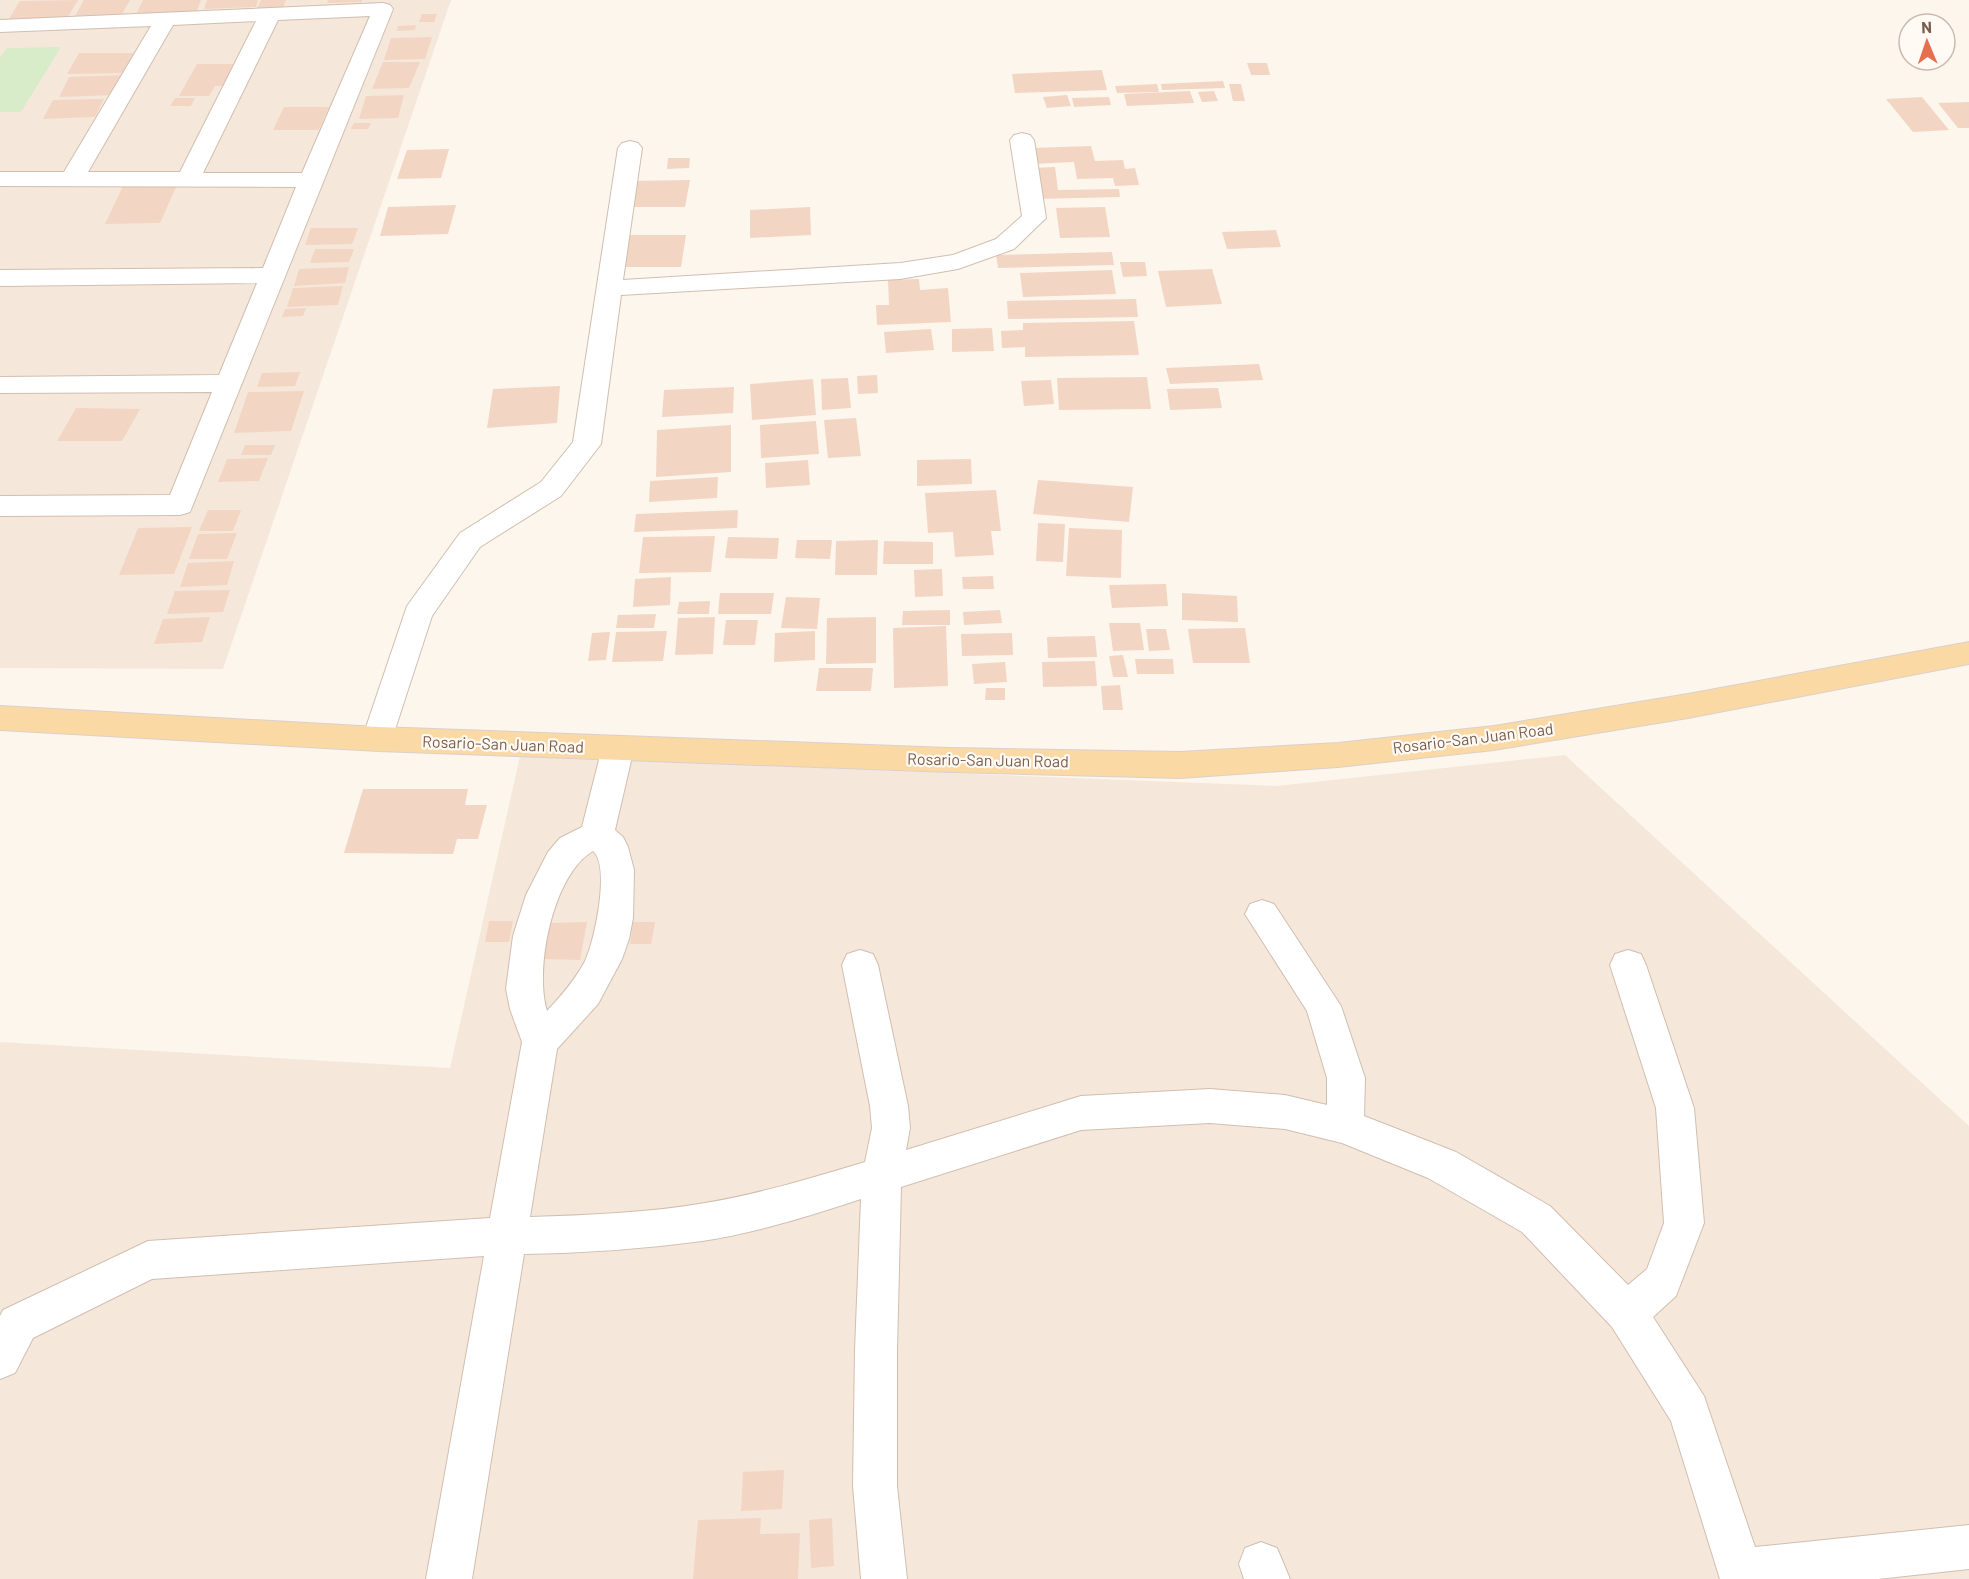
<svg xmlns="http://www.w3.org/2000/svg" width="1969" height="1579" font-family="Barlow,sans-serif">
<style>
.residential{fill:#f5e8da}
.green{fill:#d8ecc9}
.building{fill:#f3d5c3}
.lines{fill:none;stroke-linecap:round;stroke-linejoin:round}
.minor-casing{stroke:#d1beb0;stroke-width:2}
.major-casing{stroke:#dad1cd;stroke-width:2}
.minor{fill:#fff;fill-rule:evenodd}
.major{fill:#fbd9a5;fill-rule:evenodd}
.labels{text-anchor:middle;stroke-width:4.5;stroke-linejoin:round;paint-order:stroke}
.street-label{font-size:16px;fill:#7a5c4d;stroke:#fffaf3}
</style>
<rect width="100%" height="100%" fill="#fdf6ec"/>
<g class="residential">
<polygon points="0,0 451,0 223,669 0,668"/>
<polygon points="1565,755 1969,1126 1969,1579 0,1579 0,1042 450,1068 520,756 1277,786"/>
</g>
<polygon class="green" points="61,47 21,112 0,112 0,58 7,48"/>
<g class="building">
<polygon points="78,0 68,17 9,19 20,1"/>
<polygon points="84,0 130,0 122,14 75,16"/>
<polygon points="143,0 201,0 196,13 136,14"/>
<polygon points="207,0 258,0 256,7 204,9"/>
<polygon points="261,0 286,0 283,8 257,9"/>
<polygon points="328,0 362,0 362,2 327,3"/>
<polygon points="422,14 437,14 434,22 419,22"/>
<polygon points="416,25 415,30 397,31 398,26"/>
<polygon points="432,37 425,59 384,60 391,38"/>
<polygon points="79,53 137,53 126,73 67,74"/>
<polygon points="383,62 420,62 409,88 372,89"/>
<polygon points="1247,63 1267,63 1270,75 1251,75"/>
<polygon points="197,64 237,64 225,86 215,86 209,96 179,96"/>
<polygon points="1102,70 1107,90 1015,93 1012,74"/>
<polygon points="126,75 116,95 59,97 69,77"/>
<polygon points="1223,81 1225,88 1162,90 1161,84"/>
<polygon points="1157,84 1159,92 1117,93 1115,86"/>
<polygon points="1229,84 1241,84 1245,101 1233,101"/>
<polygon points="1190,91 1194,103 1127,106 1124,94"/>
<polygon points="1214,91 1218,101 1202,102 1198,92"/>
<polygon points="404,95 398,118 359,119 366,96"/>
<polygon points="1067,95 1071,106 1047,108 1043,97"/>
<polygon points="1109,97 1111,105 1074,107 1072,98"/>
<polygon points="1922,97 1949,130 1913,132 1886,99"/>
<polygon points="175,98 195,98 191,106 170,106"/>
<polygon points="104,99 95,117 43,119 53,100"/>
<polygon points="1969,102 1969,128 1958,128 1938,103"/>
<polygon points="284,107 329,107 319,130 273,130"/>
<polygon points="354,123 371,123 368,129 351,129"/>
<polygon points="1091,146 1095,161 1123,160 1125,169 1135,168 1139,185 1115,186 1113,178 1077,179 1074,162 1033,164 1031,148"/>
<polygon points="449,149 441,178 397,179 407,150"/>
<polygon points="668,158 690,158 689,168 667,169"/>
<polygon points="1055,167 1058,190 1119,189 1120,197 1035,199 1032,168"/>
<polygon points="690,180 685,207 625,207 631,181"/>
<polygon points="177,185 160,223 105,224 123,186"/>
<polygon points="456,205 448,234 380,236 388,207"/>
<polygon points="810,207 811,235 750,238 750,210"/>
<polygon points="1105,207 1110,237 1060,238 1056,208"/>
<polygon points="311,228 358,228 352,244 305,245"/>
<polygon points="1276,230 1281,247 1227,249 1222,232"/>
<polygon points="625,235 686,235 681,267 619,267"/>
<polygon points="315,249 354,249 349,262 310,263"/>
<polygon points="1112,252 1114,265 998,268 996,255"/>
<polygon points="1120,262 1145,262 1147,276 1123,277"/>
<polygon points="349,267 345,283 294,286 299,269"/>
<polygon points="1212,269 1222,304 1166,307 1158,271"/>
<polygon points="1112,270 1116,294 1023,297 1020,273"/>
<polygon points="919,279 920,290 948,288 951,322 877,325 876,305 889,305 888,280"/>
<polygon points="343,286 338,305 287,307 293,288"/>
<polygon points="1136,299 1138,317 1008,319 1007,301"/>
<polygon points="306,308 303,316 282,317 285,309"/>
<polygon points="1134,321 1139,355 1025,357 1025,347 1002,348 1001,331 1023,330 1023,323"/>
<polygon points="992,328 994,351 952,352 952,329"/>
<polygon points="931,329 934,350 886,353 884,332"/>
<polygon points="1259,364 1263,380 1170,384 1166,368"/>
<polygon points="300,372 295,386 257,387 262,373"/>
<polygon points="877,375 878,393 858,394 857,376"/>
<polygon points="1147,377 1151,409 1059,410 1057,378"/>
<polygon points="848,378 851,408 822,410 821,379"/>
<polygon points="813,379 816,415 752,420 750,384"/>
<polygon points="1051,380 1054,404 1024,406 1021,381"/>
<polygon points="560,386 557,423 487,428 493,389"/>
<polygon points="734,387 733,413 662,417 664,390"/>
<polygon points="1218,388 1222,408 1170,410 1167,389"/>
<polygon points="304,391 291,431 234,433 248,392"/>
<polygon points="76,408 140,409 122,441 57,441"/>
<polygon points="856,418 861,456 828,458 824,420"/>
<polygon points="816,421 819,454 761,458 760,425"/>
<polygon points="731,425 731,472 656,477 657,430"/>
<polygon points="245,445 275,445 271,455 241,455"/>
<polygon points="268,458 259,481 218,482 227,459"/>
<polygon points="971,459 972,484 917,486 917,460"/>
<polygon points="808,460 810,485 766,488 765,463"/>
<polygon points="718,477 717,498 649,502 650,481"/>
<polygon points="1038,480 1133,487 1129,522 1033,514"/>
<polygon points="996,490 1001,531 991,531 994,555 955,557 953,532 928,533 925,493"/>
<polygon points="208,510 241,510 233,531 199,531"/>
<polygon points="738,510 737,528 634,532 636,514"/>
<polygon points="1038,523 1065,524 1063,562 1036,561"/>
<polygon points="192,527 174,574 119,575 138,528"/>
<polygon points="1069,528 1122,530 1121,578 1066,576"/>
<polygon points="237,533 227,559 189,559 198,534"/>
<polygon points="715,536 711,572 639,573 643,537"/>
<polygon points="728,537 779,538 777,559 725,558"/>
<polygon points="797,540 832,540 830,559 795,558"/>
<polygon points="878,540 877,575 835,575 836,541"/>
<polygon points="884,541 933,542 933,564 883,564"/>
<polygon points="234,561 227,585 180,587 188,563"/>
<polygon points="942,569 943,596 915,597 914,570"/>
<polygon points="993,576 994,589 963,589 962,577"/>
<polygon points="671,577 670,605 633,607 635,579"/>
<polygon points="1166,584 1168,606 1112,608 1109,585"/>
<polygon points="230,590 223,612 167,614 175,591"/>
<polygon points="720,593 774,593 771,614 718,614"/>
<polygon points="1182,593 1237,596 1238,622 1182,620"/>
<polygon points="786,597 820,598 817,629 781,628"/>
<polygon points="710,601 709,614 677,614 679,602"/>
<polygon points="950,610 950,625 902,625 903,611"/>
<polygon points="1000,610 1002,623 964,625 963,612"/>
<polygon points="656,614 654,628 616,628 618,615"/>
<polygon points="210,617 202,642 154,644 163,619"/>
<polygon points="715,617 713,654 675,655 678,618"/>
<polygon points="876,617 876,663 826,664 827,618"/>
<polygon points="726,620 758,620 755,645 723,645"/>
<polygon points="1109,623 1140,623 1144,650 1113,651"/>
<polygon points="946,626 948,686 894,688 893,628"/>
<polygon points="1245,628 1250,663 1193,663 1188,629"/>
<polygon points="1146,629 1166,629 1170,650 1149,651"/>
<polygon points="667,631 663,661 612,662 616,632"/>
<polygon points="815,631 815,660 774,662 775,633"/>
<polygon points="610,632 606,660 588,661 592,633"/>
<polygon points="1012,633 1013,655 962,656 961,634"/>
<polygon points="1095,636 1097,657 1048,658 1047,637"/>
<polygon points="1123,655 1128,677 1113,677 1109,656"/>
<polygon points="1135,659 1173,659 1174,674 1137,674"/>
<polygon points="1095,661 1097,686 1043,687 1042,662"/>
<polygon points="1005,662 1007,682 974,684 972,664"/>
<polygon points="819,668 873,668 871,691 816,691"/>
<polygon points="1120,685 1123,710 1103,710 1101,686"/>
<polygon points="986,688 1005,688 1005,700 985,700"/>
<polygon points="363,789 468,789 465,805 487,805 478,839 457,839 453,854 344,853"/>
<polygon points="489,921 513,921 509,942 485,942"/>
<polygon points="587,922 580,960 543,959 549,923"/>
<polygon points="633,922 655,922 651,944 630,944"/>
<polygon points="784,1470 782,1509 741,1511 743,1472"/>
<polygon points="761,1518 760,1534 800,1533 798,1579 693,1579 698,1520"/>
<polygon points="832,1518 834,1566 811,1568 809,1520"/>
</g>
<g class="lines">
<defs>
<g id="minor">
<path d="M383,3L390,5L393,9L190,512L180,515L0,516V496L170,495L212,392L0,393V377L219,375L257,283L0,286V270L263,268L296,187L0,186V172H64L151,26L0,32V20ZM370,16L302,173H203L278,20ZM256,21L180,172H88L173,25Z"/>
<polygon points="1022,133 1030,135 1034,140 1046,218 1014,249 958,269 900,279 621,295 601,444 561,496 480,547 432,616 389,748 378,751 367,748 362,739 407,606 460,533 541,482 573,442 618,148 622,143 630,141 638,143 642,148 623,280 900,263 953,255 996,239 1022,216 1010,140 1014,135"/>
<path d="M618,736L629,739L634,748L615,830L623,837L628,847L634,870L633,918L629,939L622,959L598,1004L557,1049L530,1217C588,1215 647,1213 705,1203C759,1194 812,1178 865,1162L872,1128L870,1106L842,965L847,954L860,950L873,954L878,965L908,1106L910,1128L906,1150L1081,1096L1210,1089L1285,1095L1327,1105V1078L1307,1011L1245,914L1250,904L1262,900L1274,904L1341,1006L1365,1078L1364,1116L1456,1152L1550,1206L1628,1285L1647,1269L1664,1223L1656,1108L1610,965L1615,954L1628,950L1641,954L1646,965L1694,1108L1704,1223L1676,1296L1653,1317L1704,1396L1755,1547L1969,1525V1569L1878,1579H1720L1671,1421L1612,1327L1522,1232L1428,1178L1342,1143L1285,1129L1210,1123L1081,1130L901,1187L897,1350V1486L907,1579H861L853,1486L855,1350L861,1199C809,1216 756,1233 702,1241C643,1249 584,1253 524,1254L472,1579H426L484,1256L152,1279L33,1338L15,1373L0,1379V1316L3,1310L148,1241L490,1218L522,1042L510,1009L506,989L513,936L526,895L548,852L560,838L582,827L602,748L607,739ZM593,851C611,866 594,945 584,963C574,981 561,996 547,1011C534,969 553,874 593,851Z"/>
<polygon points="1261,1542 1277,1548 1290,1579 1244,1579 1239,1564 1245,1548"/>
</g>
<polygon id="major" points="1969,642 1969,664 1688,718 1494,750 1338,767 1180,778 949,772 378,751 0,730 0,706 378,727 949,748 1180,752 1338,743 1494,726 1688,694"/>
</defs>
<use href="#minor" class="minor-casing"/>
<use href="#major" class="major-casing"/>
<use href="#minor" class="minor"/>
<use href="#major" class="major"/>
</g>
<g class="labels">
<g class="street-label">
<text transform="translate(1473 738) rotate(-7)" y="6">Rosario-San Juan Road</text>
<text transform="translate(503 744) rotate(2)" y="6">Rosario-San Juan Road</text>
<text transform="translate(988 760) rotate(1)" y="6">Rosario-San Juan Road</text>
</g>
</g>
<g transform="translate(1927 42) rotate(358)"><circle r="28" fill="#fffaf3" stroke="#cabbb1" stroke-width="1.5"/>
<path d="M0-4.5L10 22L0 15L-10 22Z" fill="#e76f51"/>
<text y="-9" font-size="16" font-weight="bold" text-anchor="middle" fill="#7a5c4d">N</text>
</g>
</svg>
